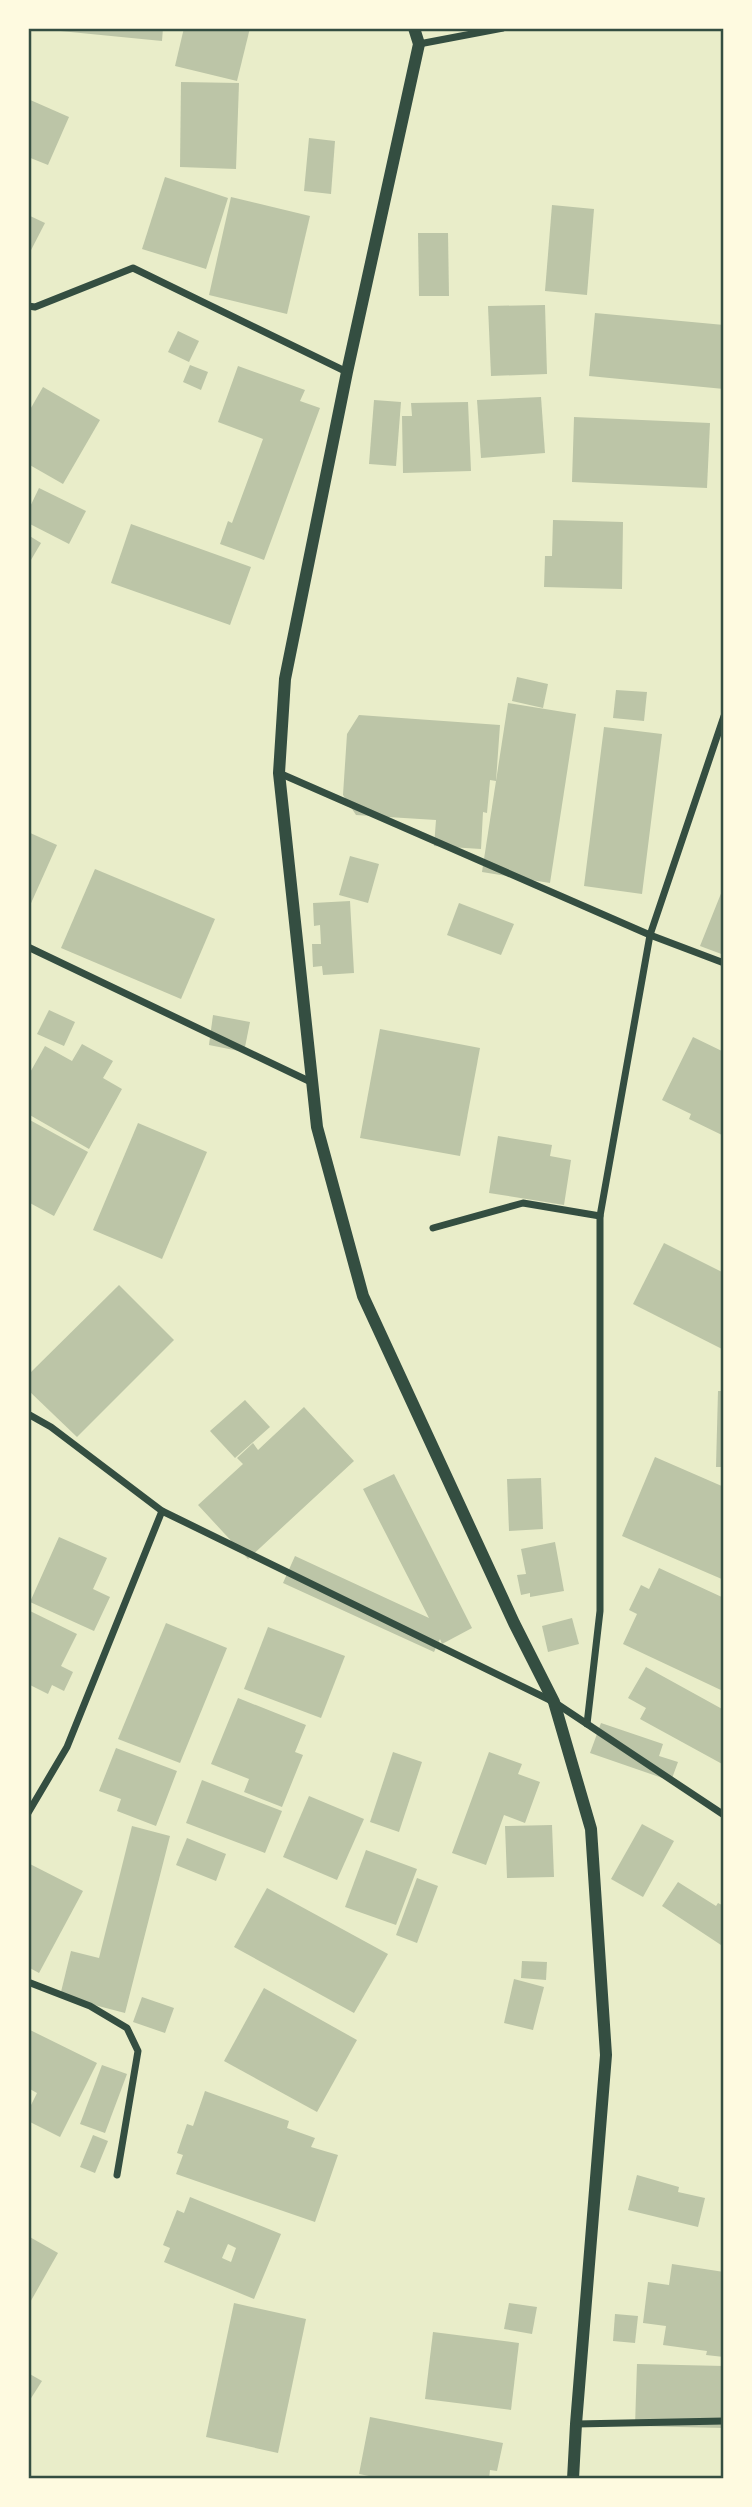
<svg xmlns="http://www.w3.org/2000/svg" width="752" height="2507" font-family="'Space Grotesk',sans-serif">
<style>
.building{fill:#bcc5a7;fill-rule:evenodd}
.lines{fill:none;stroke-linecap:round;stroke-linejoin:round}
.minor{stroke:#344e41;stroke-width:7}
.tertiary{stroke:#344e41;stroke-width:12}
.neatline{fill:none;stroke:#344e41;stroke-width:2.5}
</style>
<rect width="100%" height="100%" fill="#e9edc9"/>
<g class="building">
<polygon points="50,28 163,28 162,41 50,30"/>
<polygon points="184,28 250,28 237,81 175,66"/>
<polygon points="181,82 239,83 236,169 180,167"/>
<polygon points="28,99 69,117 48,165 28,157"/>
<polygon points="309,138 335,141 331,194 304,191"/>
<polygon points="165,177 228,198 206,269 142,249"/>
<polygon points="231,197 310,216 287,314 209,295"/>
<polygon points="552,205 594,209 587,295 545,291"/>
<polygon points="28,215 45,223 28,256"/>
<polygon points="418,233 448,233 449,296 419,296"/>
<polygon points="545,305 547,374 491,376 488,306"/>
<polygon points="595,313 724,325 724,389 589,376"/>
<polygon points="178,331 199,341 189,362 168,352"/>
<polygon points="190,365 208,372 201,390 183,382"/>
<polygon points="238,366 305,390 300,401 320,408 264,560 220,544 228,521 232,523 263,439 218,422"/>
<polygon points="43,387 100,420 63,484 28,464 28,413"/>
<polygon points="541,397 545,453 481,458 477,400"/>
<polygon points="374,400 401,402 396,466 369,464"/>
<polygon points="468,402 471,471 403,473 402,416 412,416 411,403"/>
<polygon points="574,417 710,423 707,488 572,482"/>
<polygon points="39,488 86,511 69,544 28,523 28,511"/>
<polygon points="553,520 623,522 622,589 544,587 545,556 552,556"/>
<polygon points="131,524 251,567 230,625 111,583"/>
<polygon points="28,535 41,543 28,565"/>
<polygon points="517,677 548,684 543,708 512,701"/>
<polygon points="616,690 647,692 644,721 613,718"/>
<polygon points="508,703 576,714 550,883 482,872"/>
<polygon points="359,715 500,725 496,781 490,780 487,813 483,812 481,849 434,846 436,820 356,815 343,795 347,734"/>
<polygon points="604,727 662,734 642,894 584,886"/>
<polygon points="28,832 57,845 28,910"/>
<polygon points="350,856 379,864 368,903 339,895"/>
<polygon points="95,869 215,919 181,999 61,948"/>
<polygon points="724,886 724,955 700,946"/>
<polygon points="350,901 354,973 323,975 322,966 313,967 312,944 321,944 320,925 314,926 313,903"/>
<polygon points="459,903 514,924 501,955 447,935"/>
<polygon points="49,1010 75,1022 64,1046 37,1034"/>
<polygon points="213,1015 250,1022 244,1052 209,1045"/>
<polygon points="380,1029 480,1048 460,1156 360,1138"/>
<polygon points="693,1037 724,1052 724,1136 689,1119 691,1114 662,1100"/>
<polygon points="82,1044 113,1061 103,1078 122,1089 89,1149 28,1114 28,1076 45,1046 72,1061"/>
<polygon points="28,1119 88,1152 54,1216 28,1202"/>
<polygon points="138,1123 207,1152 162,1259 93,1230"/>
<polygon points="498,1136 552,1145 550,1156 571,1160 564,1205 489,1193"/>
<polygon points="664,1243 724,1273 724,1350 633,1304"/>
<polygon points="119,1285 174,1340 77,1437 28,1390 28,1375"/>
<polygon points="718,1391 724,1391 724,1467 716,1467"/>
<polygon points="245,1400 270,1427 235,1458 210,1431"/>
<polygon points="304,1407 354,1461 248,1559 198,1505 243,1464 237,1458 253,1443 258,1450"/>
<polygon points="655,1457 724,1487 724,1580 622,1536"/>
<polygon points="394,1474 472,1628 442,1644 440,1639 434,1652 283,1583 295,1556 429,1618 363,1489"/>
<polygon points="541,1478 543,1529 509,1531 507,1479"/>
<polygon points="59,1537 107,1558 93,1589 110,1597 94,1631 30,1602"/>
<polygon points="555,1542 564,1591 530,1597 530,1593 521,1595 517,1575 526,1574 521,1549"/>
<polygon points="659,1568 724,1598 723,1691 623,1644 637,1614 629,1610 641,1585 649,1589"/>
<polygon points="28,1610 77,1634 61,1666 73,1672 64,1691 52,1685 48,1694 28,1684"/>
<polygon points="572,1618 579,1644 548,1652 542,1626"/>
<polygon points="166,1623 227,1648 180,1763 118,1739"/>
<polygon points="268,1627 345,1656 321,1718 244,1689"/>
<polygon points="646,1667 724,1710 724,1765 640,1719 646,1708 628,1698"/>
<polygon points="238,1698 306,1725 295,1752 303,1755 282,1807 244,1792 249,1779 211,1764"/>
<polygon points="601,1723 663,1744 659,1756 678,1762 671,1781 590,1753"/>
<polygon points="116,1748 177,1771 156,1826 117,1811 121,1799 99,1791"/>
<polygon points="393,1752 422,1762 399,1832 370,1822"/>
<polygon points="489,1752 522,1764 518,1774 540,1782 525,1823 504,1815 486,1865 452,1853"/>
<polygon points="202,1780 282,1811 265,1853 186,1823"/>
<polygon points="309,1796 364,1819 337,1880 283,1857"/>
<polygon points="642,1824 674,1841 643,1897 611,1879"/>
<polygon points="552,1825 554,1877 507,1878 505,1826"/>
<polygon points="132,1826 170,1836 125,2013 60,1996 71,1951 99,1958"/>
<polygon points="187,1838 226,1854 216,1881 176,1865"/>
<polygon points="366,1850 417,1869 396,1925 345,1907"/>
<polygon points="28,1863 83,1891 39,1973 28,1967"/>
<polygon points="417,1878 438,1886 417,1943 396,1935"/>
<polygon points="678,1882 716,1906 718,1903 724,1906 724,1947 662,1906"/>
<polygon points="267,1888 388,1954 354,2013 234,1947"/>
<polygon points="522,1961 547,1962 546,1980 521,1978"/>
<polygon points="514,1979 544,1987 533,2030 504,2023"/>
<polygon points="264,1988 357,2040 317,2112 224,2061"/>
<polygon points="142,1997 174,2008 165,2033 133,2022"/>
<polygon points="28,2029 97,2063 60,2137 28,2121 28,2106 30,2107 37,2093 28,2088"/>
<polygon points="102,2065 127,2074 105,2133 80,2124"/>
<polygon points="205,2091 289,2121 287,2128 315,2138 311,2147 338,2155 315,2222 176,2174 183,2155 177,2153 187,2124 193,2126"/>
<polygon points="93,2135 108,2141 95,2173 80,2167"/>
<polygon points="637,2175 679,2187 678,2192 705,2198 698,2227 628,2210"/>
<path d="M190,2197L281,2234L254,2299L164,2262L170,2248L163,2245L177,2210L184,2213ZM228,2244L236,2248L231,2262L222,2258Z"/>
<polygon points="28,2236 58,2253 28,2306"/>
<polygon points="672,2264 724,2272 724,2357 706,2355 707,2351 663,2345 666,2326 643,2323 648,2282 669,2285"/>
<polygon points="234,2303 306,2319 278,2453 206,2437"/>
<polygon points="509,2303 537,2307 532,2334 504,2329"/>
<polygon points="615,2314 638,2316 635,2343 613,2341"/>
<polygon points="433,2332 519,2343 511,2410 425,2399"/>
<polygon points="637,2364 724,2366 724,2428 635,2426"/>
<polygon points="28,2373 42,2381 28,2403"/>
<polygon points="370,2417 503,2443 497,2471 490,2470 489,2479 384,2479 359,2474"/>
</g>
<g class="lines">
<g class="minor">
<polyline points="419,44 503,28"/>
<polyline points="28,306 35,307 133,268 347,372"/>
<polyline points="279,773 650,935 724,963"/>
<polyline points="28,947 313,1083"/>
<polyline points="433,1228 523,1203 600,1216"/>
<polyline points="28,1414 51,1427 162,1511 554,1702 724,1815"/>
<polyline points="587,1724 600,1611 600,1216 650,935 724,716"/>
<polyline points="28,1813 67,1747 162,1511"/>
<polyline points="28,1982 90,2006 127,2028 138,2051 117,2175"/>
<polyline points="576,2424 724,2421"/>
</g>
<polyline class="tertiary" points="414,28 419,44 347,372 285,679 279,773 317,1127 363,1296 514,1623 554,1702 591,1829 606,2055 576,2424 573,2479"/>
</g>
<rect width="752" height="2507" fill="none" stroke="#fefae0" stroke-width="60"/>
<rect x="30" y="30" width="692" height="2447" class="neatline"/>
</svg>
